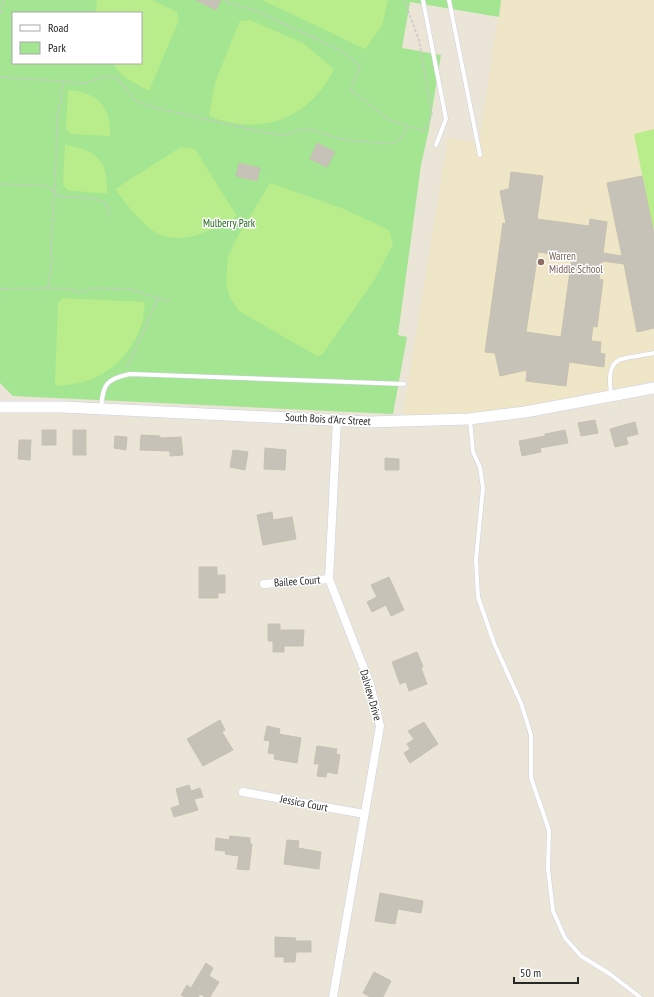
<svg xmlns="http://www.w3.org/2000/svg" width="654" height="997" font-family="'PT Sans Narrow',sans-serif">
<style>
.education{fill:#eee6c6}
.green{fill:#a4e591;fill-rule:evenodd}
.pitch{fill:#b9ed8b}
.building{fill:#c6c2b8;stroke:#c6c1b2;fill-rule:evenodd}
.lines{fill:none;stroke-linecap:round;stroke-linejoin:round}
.service-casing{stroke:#cdcfe2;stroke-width:5}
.minor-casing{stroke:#cdcfe2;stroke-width:9}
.secondary-casing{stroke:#cdcfe2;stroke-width:12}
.path{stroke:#c7c7c7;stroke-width:1.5;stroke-dasharray:3 2;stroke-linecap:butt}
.service{stroke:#fff;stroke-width:4}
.minor{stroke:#fff;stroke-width:8}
.secondary{stroke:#fff;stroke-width:11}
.education-dot{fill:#8d6e63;stroke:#fff;stroke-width:1.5}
.labels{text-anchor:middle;stroke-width:3;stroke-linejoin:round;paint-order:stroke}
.park-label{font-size:11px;fill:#1d6616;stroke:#fff}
.education-label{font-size:11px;fill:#785e54;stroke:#fff;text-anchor:start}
.street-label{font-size:11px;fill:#272727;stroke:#fff}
</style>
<rect width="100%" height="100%" fill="#ebe5d8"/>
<polygon class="education" points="501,0 654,0 654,381 528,406 479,414 444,416 403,415 448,138 479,143"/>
<path class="green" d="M0,0H501L499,17L410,2L402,48L441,55L429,129L421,165L398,335L407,337L393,414L13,396L0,383ZM13,13H141V63H13Z"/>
<g class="pitch">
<polygon points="97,0 152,0 177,12 179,20 149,91 124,77 112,63 141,63 141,13 96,13"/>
<polygon points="262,0 388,0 382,26 365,49"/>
<path d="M250,20L303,43L334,69C310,119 260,137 209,116L215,82L240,21Z"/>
<path d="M68,90C96,92 112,106 110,136L70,134L66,129Z"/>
<polygon points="654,129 654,234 634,134"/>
<path d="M65,145C98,150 108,161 107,194L67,190L63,185Z"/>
<path d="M181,147L195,149L237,216C216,229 182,246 158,234C150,230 144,222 137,216C129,207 122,199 115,189Z"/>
<polygon points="270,183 344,209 389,230 393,244 375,279 322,355 317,356 239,311 230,298 226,284 228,256 238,236"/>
<path d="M62,298L145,302C144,307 144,314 143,320C135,347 116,371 89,380C80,384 69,384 59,386L55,384L58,303Z"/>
</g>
<g class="building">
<polygon points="196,0 221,0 216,10"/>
<polygon points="317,143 335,152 327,167 310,159"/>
<polygon points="239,163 260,168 257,181 236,176"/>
<path d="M511,172L543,176L537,219L589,226L590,219L607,222L603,253L622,256L607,183L642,176L654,234V328L637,332L624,264L602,261L599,279L603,280L597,327L593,326L591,341L601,342L600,353L605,354L604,367L569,362L566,386L526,381L527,370L500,376L495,353L485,352L503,223L506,224L500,191L509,189ZM538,252L572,257L561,337L526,332Z"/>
<polygon points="595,420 598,433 581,436 578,423"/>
<polygon points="635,422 638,434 626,437 628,444 615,447 610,429"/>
<rect x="42" y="430" width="14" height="15"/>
<rect x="73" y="430" width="13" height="25"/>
<polygon points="565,430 568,443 540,448 541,452 522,456 519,441 545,436 545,434"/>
<polygon points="141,435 160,436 160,438 181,437 183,455 170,456 170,451 140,450"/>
<polygon points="115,436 127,437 126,450 114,448"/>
<polygon points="19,440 31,440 30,460 18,459"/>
<polygon points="265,448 286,450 285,470 264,469"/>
<polygon points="233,450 248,452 245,470 230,467"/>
<polygon points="385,458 399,459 399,470 385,470"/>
<polygon points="272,512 273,520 292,517 296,539 263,545 257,515"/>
<polygon points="199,567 217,567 217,575 225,575 225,593 218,593 218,598 199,598"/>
<polygon points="389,577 404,610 391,616 386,605 372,612 367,602 377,597 371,585"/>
<polygon points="268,624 280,624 280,630 304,630 303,646 284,646 284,652 273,652 273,641 268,641"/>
<polygon points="417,652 423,667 421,668 427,684 409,691 406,682 400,684 392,662"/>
<polygon points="220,720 225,730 222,732 233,750 203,766 187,739"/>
<polygon points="424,722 438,744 410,763 404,753 410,749 407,744 414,739 408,731"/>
<polygon points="267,726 280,729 279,734 301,738 297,763 274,759 275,754 268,753 270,741 264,740"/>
<polygon points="317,746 337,749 336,754 340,755 337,774 327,772 326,777 317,776 319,764 314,764"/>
<polygon points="189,785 191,791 200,788 203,797 194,799 198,810 174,817 171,808 180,805 176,789"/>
<polygon points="230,836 250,838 250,844 252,844 249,870 237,869 239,856 225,854 226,851 215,850 216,838 229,840"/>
<polygon points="287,840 299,841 298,848 321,852 319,869 284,864"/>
<polygon points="380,893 423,901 421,913 398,909 395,924 375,921"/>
<polygon points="275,937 296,938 295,941 311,941 311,952 296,952 295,962 284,962 284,957 275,957"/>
<polygon points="206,963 213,968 209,976 219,982 210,997 205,997 200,994 198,997 185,997 181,995 187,985 191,988"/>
<polygon points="374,972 391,981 383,997 370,997 363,993"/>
</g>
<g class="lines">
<defs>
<g id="service">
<polyline points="423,0 446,119 436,145"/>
<polyline points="449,0 480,155"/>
<path d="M611,395C610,384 607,366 619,360C624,357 647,355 654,353"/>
<path d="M101,409C103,385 105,379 130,374L404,384"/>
<polyline points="470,420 473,452 480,467 483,488 476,559 478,597 494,643 521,703 531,735 531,778 549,830 548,869 553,911 565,938 581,956 610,974 640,997"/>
</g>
<g id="minor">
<polyline points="264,584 329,579"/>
<polyline points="243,792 364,814"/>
<polyline points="333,997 380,726 370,684 329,579 337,420"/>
</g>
<polyline id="secondary" points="0,407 63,407 369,422 469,419 525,412 654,388"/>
</defs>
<use href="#service" class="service-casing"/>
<use href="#minor" class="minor-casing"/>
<use href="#secondary" class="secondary-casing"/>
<g class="path">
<polyline points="227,0 226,2 257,11 344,52 360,67 351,88 351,90 389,120 424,131 432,115 419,40 404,0"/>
<polyline points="0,13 4,0"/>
<polyline points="0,77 87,83 105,76 117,78 135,100 148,106 266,133 284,135 300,130 313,130 340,139 377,143 394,143 399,139 405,133 406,125"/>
<polyline points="0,184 48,186 60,197 93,198 107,204 109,215"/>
<polyline points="48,288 69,289 79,292 83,291 92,288 130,289 158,298 127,368"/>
<polyline points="0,289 48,288 52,261 51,248 56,161 57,118 61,100 63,81"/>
<polyline points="158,298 170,301"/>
</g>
<use href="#service" class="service"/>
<use href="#minor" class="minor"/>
<use href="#secondary" class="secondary"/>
</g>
<circle class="education-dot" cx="541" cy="262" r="4"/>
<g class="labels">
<g class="park-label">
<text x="229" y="227">Mulberry Park</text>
</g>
<g class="education-label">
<text x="549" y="260">Warren<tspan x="549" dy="13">Middle School</tspan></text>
</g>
<g class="street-label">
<text transform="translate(328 419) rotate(3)" y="4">South Bois d'Arc Street</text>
<text transform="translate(297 581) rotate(-4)" y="4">Bailee Court</text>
<text transform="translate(371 695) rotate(74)" y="4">Dalview Drive</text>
<text transform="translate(304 803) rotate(11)" y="4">Jessica Court</text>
</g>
</g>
<rect x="12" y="12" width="130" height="52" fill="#ffffff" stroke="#a9a9a9"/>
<rect x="20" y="25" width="20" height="6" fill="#ffffff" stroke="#a9a9a9"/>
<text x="48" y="32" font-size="12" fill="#272727">Road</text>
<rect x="20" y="42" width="20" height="12" fill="#a4e591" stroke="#a9a9a9"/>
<text x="48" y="52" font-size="12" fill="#272727">Park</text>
<path d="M514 977v6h64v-6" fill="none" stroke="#272727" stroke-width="2"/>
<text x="520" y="977" font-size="12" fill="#272727" stroke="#ffffff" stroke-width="3" paint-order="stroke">50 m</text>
</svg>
